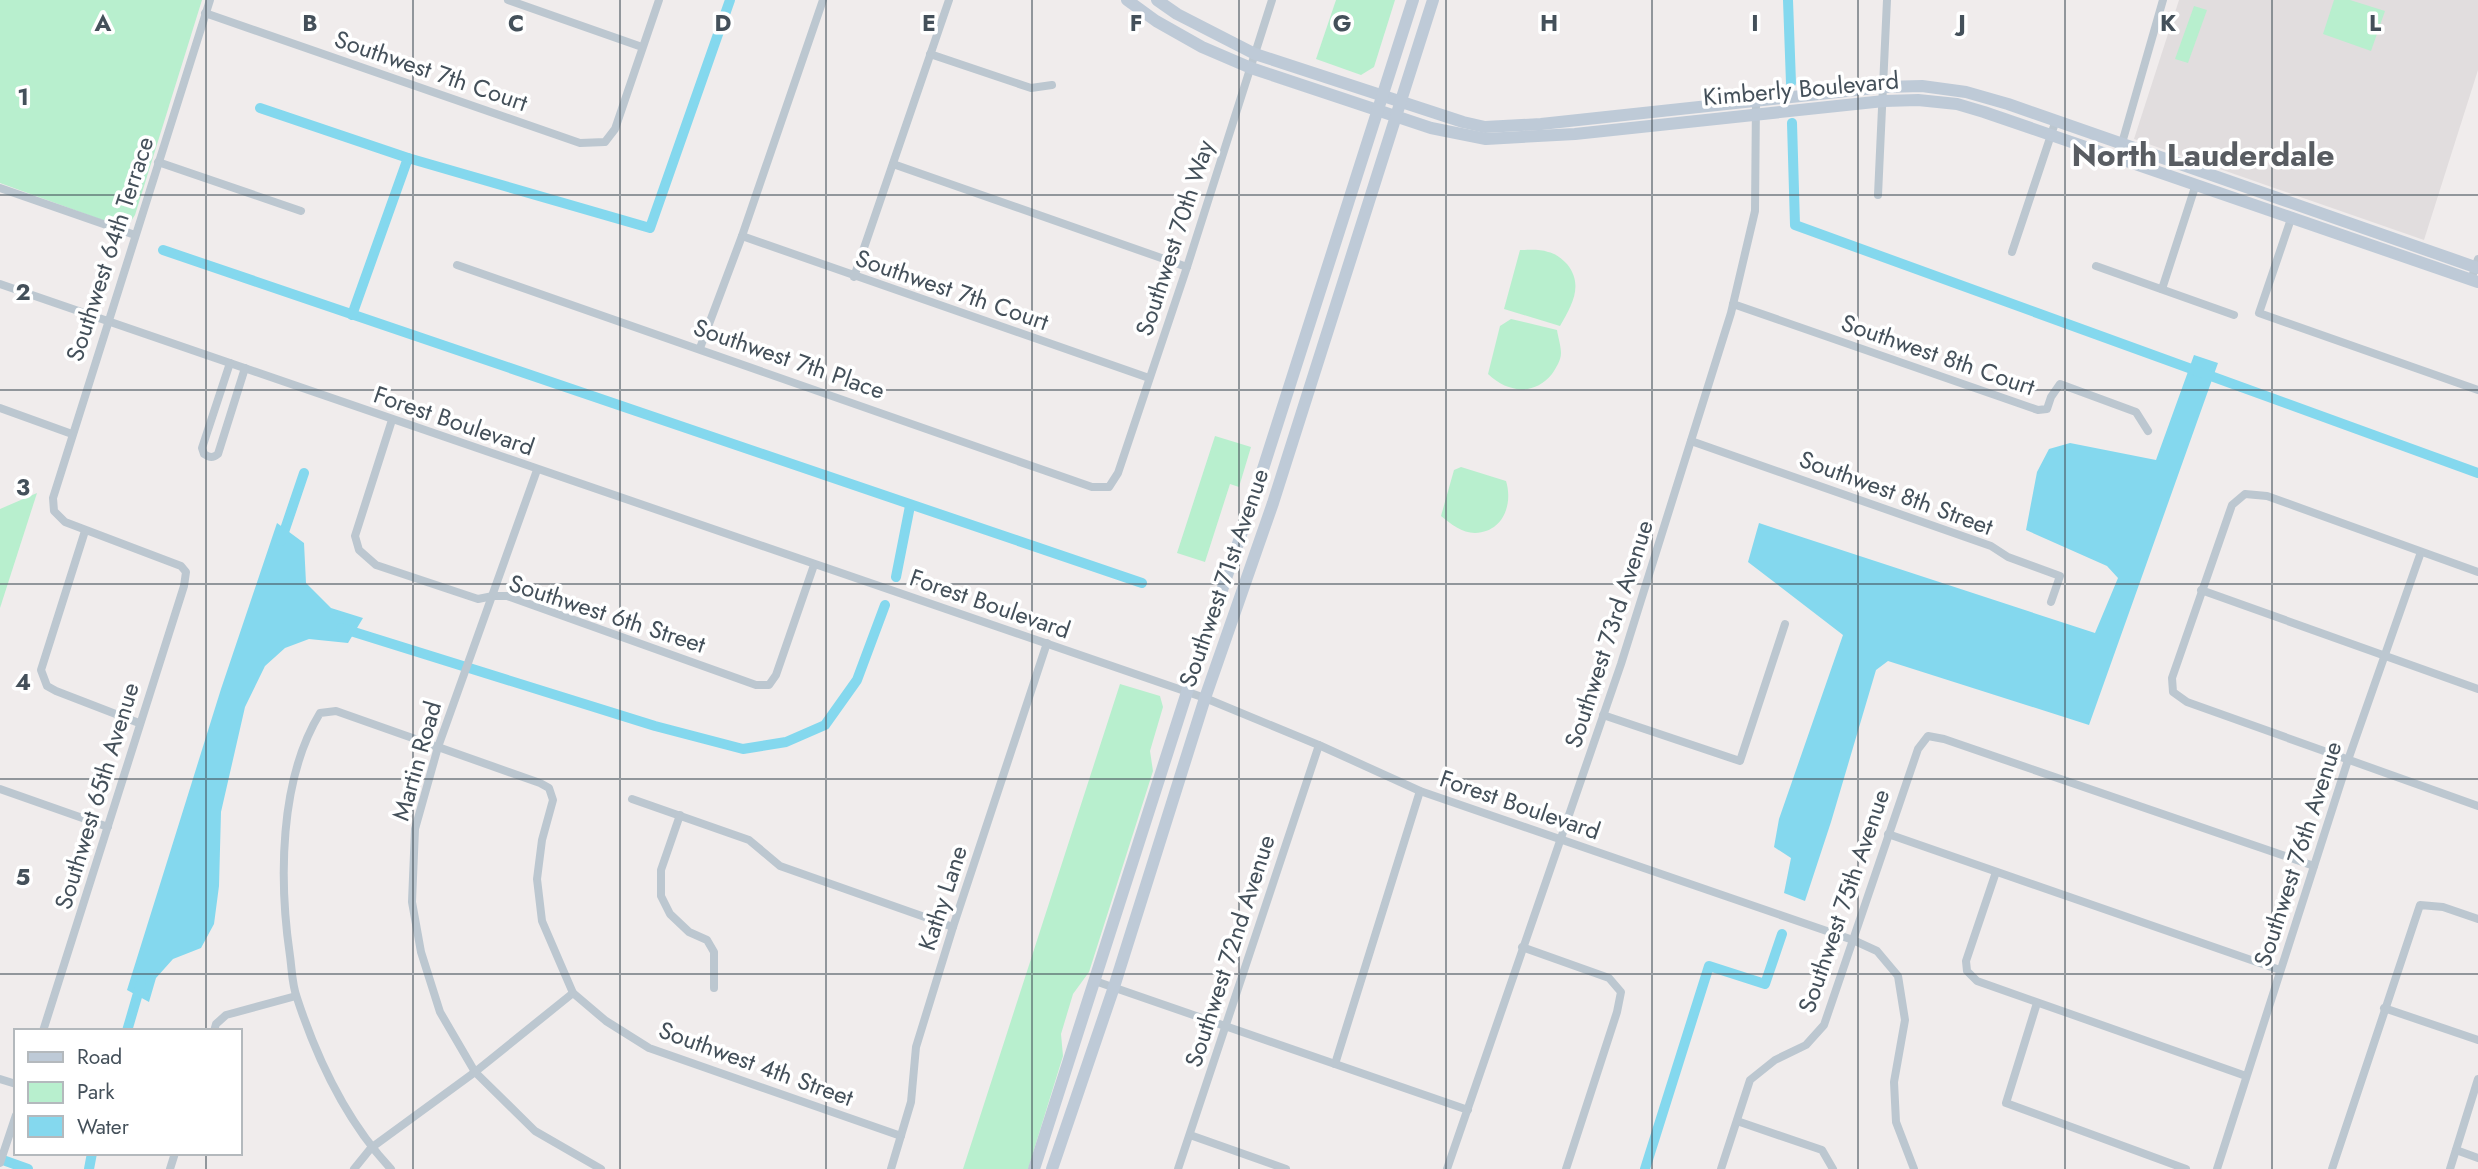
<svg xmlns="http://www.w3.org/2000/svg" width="2478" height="1169" font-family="Jost,sans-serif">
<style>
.education{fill:#e1ddde}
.green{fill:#b8efce}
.water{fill:#84d8ee}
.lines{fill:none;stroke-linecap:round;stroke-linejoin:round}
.canal{stroke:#84d8ee;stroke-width:10}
.street{stroke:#bcc7d0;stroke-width:8}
.secondary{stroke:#becad7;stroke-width:12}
.grid{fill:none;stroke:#44505a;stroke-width:2;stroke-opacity:0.55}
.labels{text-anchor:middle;stroke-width:7;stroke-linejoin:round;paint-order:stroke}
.street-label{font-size:24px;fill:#44505a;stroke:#fff}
.district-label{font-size:32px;font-weight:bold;fill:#595d62;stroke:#fff}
.grid-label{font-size:23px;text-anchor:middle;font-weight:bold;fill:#44505a;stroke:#fff;stroke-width:7;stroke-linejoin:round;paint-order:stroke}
</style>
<rect width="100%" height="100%" fill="#f0ecec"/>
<polygon class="education" points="2179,0 2478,0 2478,70 2424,240 2134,139"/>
<g class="green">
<polygon points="0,0 202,0 135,215 127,227 116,225 0,183"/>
<polygon points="1336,0 1395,0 1374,67 1361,75 1316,59"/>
<polygon points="2334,0 2350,0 2385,11 2371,51 2323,34"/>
<polygon points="2194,6 2207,10 2188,63 2175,59"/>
<path d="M1520,250C1529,250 1540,249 1548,252C1555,253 1562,259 1567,264C1584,285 1572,305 1560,326L1504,309Z"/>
<path d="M1511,319L1557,330C1558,337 1561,346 1561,353C1561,360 1556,368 1552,374C1534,396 1508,393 1488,374L1500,326Z"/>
<polygon points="1215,436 1251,447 1239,487 1230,484 1205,562 1177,553"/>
<path d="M1461,467L1506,481C1513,503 1504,532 1475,533C1462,533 1451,524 1441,516L1454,470Z"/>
<polygon points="37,493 0,608 0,509"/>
<polygon points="1120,684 1160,696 1163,707 1150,751 1153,771 1089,972 1073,994 1061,1034 1063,1056 1028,1169 963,1169"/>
</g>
<g class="water">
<polygon points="2194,355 2218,363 2089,725 1888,661 1876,670 1831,822 1805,901 1784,893 1791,858 1774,847 1779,819 1843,635 1748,562 1759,523 2095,633 2118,578 2107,566 2026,530 2037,472 2049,449 2070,443 2156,460"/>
<polygon points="277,523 304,543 306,583 331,608 363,618 348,643 309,639 285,648 265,666 245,707 221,812 219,886 214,924 201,948 173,959 156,978 149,1002 127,990 221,689"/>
</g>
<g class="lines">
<g class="canal">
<polyline points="1788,0 1791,83"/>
<polyline points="260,108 408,158 650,228 730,0"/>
<polyline points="1792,123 1795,225 2478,473"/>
<polyline points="163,250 1142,583"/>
<polyline points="352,315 408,158"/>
<polyline points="281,541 304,473"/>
<polyline points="896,577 910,506"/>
<polyline points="341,628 655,726 743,749 786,742 825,725 857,680 885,605"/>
<polyline points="127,1031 141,983"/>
<polyline points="0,1159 28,1169"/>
<polyline points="89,1169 92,1153"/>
<polyline points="1645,1169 1709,966 1765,984 1782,934"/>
</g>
<g class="street">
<polyline points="508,0 642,47"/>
<polyline points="205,13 580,143 605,142 615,129 659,0"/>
<polyline points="930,54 1031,88 1052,85"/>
<polyline points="2118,157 2163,0"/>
<polyline points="158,162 301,211"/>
<polyline points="893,164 1187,267"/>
<polyline points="0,188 135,235"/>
<polyline points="1878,195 1887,0"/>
<polyline points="2292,216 2259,313 2478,390"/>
<polyline points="742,236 1149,378"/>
<polyline points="2012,252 2056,120"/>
<polyline points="457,265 1092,487 1109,487 1118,473 1187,267 1272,0"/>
<polyline points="2096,266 2234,315"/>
<polyline points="854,277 949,0"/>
<polyline points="2471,280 2478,259"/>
<polyline points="0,284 1205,698 1321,746 1420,791 1853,940 1877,951 1898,976 1905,1020 1894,1082 1896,1122 1914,1169"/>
<polyline points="2162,289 2196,184"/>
<polyline points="1733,304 2038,410 2047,409 2051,397 2060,384 2136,412 2148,431"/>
<polyline points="700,348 742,236 823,0"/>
<path d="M230,363L202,448L204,454C210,458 213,458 218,454L245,368"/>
<polyline points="0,408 72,434"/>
<polyline points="392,420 355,536 359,550 376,565 478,599 493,596 507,596 756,685 769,685 776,675 814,565"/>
<polyline points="1691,441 1991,546 2008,557 2060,576 2051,602"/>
<polyline points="537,470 438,747 415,829 412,902 421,952 440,1012 475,1072 535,1131 601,1169"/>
<polyline points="85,531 41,670 47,686 56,691 139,723"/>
<polyline points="2478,572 2267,496 2245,494 2232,505 2172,678 2173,692 2187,702 2478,806"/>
<polyline points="2201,590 2478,689"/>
<polyline points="1603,715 1740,761 1785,624"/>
<polyline points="0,789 108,827"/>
<polyline points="632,799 749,840 780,866 953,927"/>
<polyline points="680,815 661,870 661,896 670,914 689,932 707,940 714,952 714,988"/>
<polyline points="1888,834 2280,970"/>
<polyline points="1996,872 1966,961 1967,971 1977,981 2246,1076"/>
<polyline points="1522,947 1609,978 1621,992 1617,1012 1566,1169"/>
<polyline points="1095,981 1468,1110"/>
<polyline points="2037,1003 2006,1103 2186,1169"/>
<polyline points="2384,1008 2478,1040"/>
<polyline points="43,1031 184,586 186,572 181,566 65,522 54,511 53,498 210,0"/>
<polyline points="214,1031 216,1024 226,1015 296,996"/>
<polyline points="1335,1064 1420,791"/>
<polyline points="0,1079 16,1084"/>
<polyline points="1737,1121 1822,1150 1833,1169"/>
<polyline points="1190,1135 1286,1169"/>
<polyline points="2456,1150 2478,1158"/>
<polyline points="0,1163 16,1115"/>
<polyline points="170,1169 175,1153"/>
<polyline points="354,1169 371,1148 475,1072 573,993"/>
<path d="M391,1169C347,1122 317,1059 297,998C292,985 292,970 290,956C279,881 279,780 320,713L336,711L540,783L549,788L553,800L542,840L537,879L542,921L573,993L606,1021L649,1048L901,1136"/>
<polyline points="891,1169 911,1102 916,1047 953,927 1047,643"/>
<polyline points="1178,1169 1319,745"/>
<polyline points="1447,1169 1621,664 1731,313 1755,211 1756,100"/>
<polyline points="1721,1169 1750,1080 1775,1060 1806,1045 1824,1025 1918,749 1928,736 1944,739 2314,866"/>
<polyline points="2217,1169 2348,760 2421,552"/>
<polyline points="2332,1169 2420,905 2443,907 2478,919"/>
<polyline points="2450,1169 2478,1079"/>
</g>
<g class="secondary">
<polyline points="1127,0 1156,21 1202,47 1251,68 1431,128 1486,139 1575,134 1884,101 1918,100 1957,104 1984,112 2478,282"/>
<polyline points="1157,0 1177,14 1255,54 1463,122 1485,127 1541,124 1884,87 1922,86 1966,92 2008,104 2478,268"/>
<polyline points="1034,1169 1187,692 1254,497 1413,0"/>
<polyline points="1052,1169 1114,987 1205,698 1273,503 1433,0"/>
</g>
</g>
<path class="grid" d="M206,0V1031M413,0V1169M620,0V1169M826,0V1169M1032,0V1169M1239,0V1169M1446,0V1169M1652,0V1169M1858,0V1169M2065,0V1169M2272,0V1169M0,195H2478M0,390H2478M0,584H2478M0,779H2478M0,974H2478M206,1153V1169"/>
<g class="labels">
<g class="street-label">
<text transform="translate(431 71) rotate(19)" y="8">Southwest 7th Court</text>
<text transform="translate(1801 89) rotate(-5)" y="8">Kimberly Boulevard</text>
<text transform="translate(1175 238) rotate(-72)" y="8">Southwest 70th Way</text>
<text transform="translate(110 249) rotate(-72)" y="8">Southwest 64th Terrace</text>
<text transform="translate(952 290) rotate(19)" y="8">Southwest 7th Court</text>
<text transform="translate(1938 355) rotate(19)" y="8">Southwest 8th Court</text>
<text transform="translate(789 359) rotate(19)" y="8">Southwest 7th Place</text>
<text transform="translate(454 421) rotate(19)" y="8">Forest Boulevard</text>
<text transform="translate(1896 493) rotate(20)" y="8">Southwest 8th Street</text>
<text transform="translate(1224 578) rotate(-71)" y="8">Southwest 71st Avenue</text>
<text transform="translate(990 604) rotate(19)" y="8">Forest Boulevard</text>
<text transform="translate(607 614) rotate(18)" y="8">Southwest 6th Street</text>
<text transform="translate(1609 634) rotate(-72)" y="8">Southwest 73rd Avenue</text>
<text transform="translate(417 761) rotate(-74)" y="8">Martin Road</text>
<text transform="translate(97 796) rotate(-73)" y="8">Southwest 65th Avenue</text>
<text transform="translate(1520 805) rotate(19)" y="8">Forest Boulevard</text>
<text transform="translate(2298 854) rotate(-72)" y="8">Southwest 76th Avenue</text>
<text transform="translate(943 898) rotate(-72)" y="8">Kathy Lane</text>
<text transform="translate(1844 901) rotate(-71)" y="8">Southwest 75th Avenue</text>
<text transform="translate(1230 951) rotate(-72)" y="8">Southwest 72nd Avenue</text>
<text transform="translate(756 1064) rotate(20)" y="8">Southwest 4th Street</text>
</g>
<g class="district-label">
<text x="2203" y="166">North Lauderdale</text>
</g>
</g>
<g class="grid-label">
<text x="103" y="31">A</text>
<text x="310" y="31">B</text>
<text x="516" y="31">C</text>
<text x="723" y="31">D</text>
<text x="929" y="31">E</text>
<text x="1136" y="31">F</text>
<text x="1342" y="31">G</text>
<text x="1549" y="31">H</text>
<text x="1755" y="31">I</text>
<text x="1962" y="31">J</text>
<text x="2168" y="31">K</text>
<text x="2375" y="31">L</text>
<text x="23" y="105">1</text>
<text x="23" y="300">2</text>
<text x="23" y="495">3</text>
<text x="23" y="690">4</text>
<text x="23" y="885">5</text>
</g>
<rect x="14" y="1029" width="228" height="126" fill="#ffffff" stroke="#b4b9bd" stroke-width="2"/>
<rect x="28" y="1052" width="35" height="10" fill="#becad7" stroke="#b4b9bd" stroke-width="2"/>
<text x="77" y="1064" font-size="21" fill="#44505a">Road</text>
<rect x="28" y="1082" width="35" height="21" fill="#b8efce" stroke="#b4b9bd" stroke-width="2"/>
<text x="77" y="1099" font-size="21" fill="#44505a">Park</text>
<rect x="28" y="1116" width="35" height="21" fill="#84d8ee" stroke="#b4b9bd" stroke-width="2"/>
<text x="77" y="1134" font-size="21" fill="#44505a">Water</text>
</svg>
